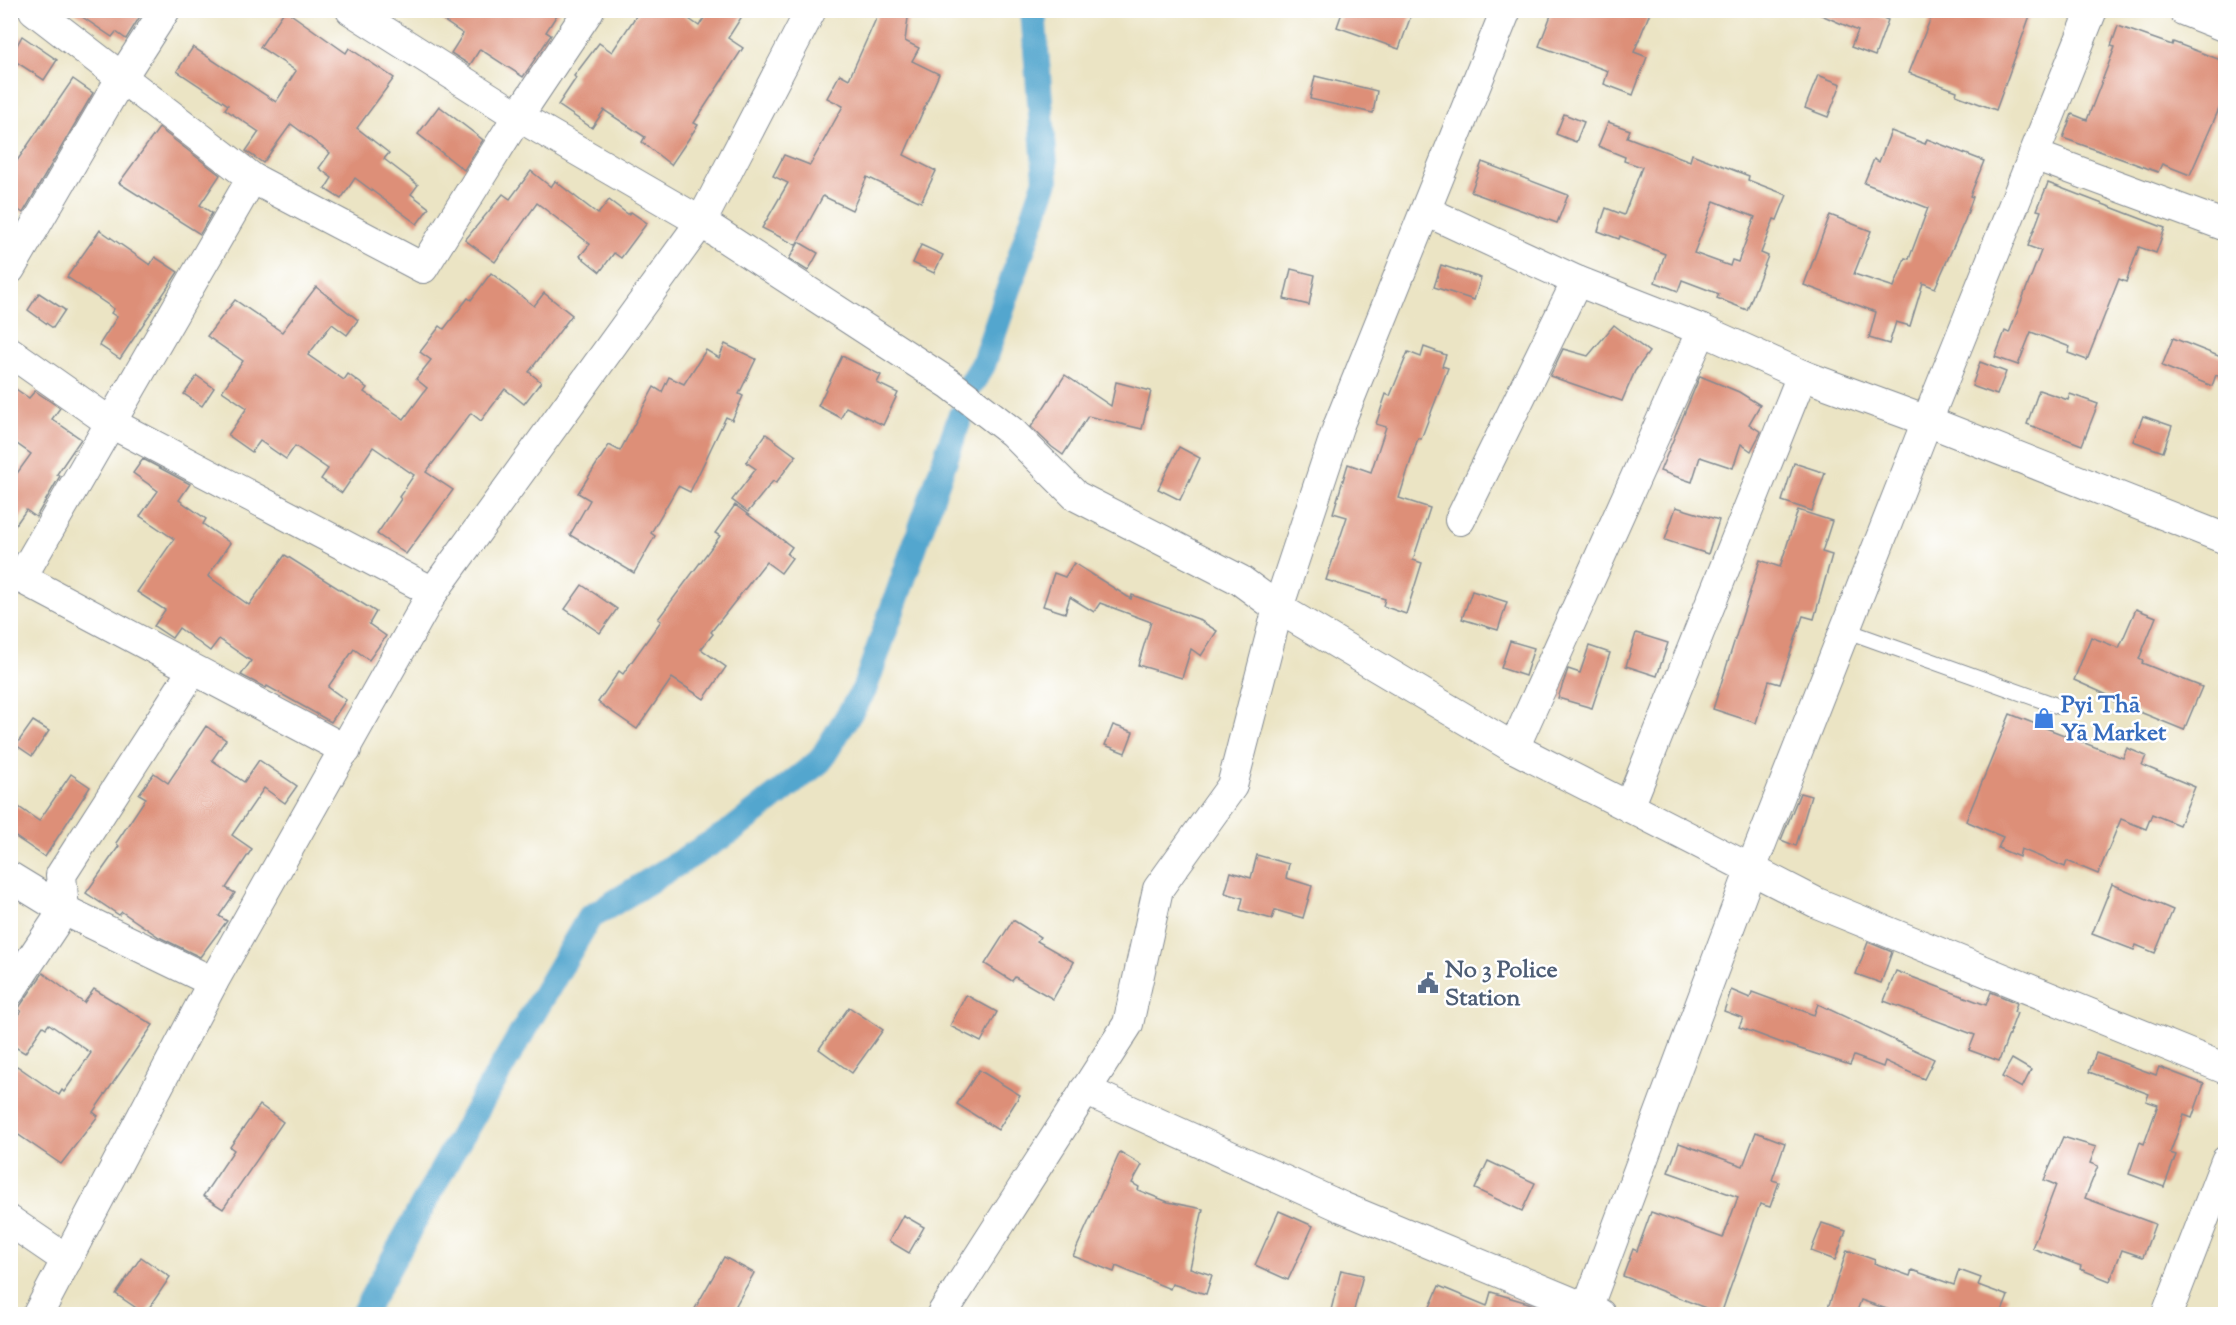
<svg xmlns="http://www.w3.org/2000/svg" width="2236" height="1325" font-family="'Sorts Mill Goudy',serif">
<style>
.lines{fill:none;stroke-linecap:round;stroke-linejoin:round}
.canal{stroke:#52a6ce;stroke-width:26}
.building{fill:#dd8f78;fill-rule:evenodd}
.lane-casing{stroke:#838a91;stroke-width:17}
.street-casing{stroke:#838a91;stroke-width:32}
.lane{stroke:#fff;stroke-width:15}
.street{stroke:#fff;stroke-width:30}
.labels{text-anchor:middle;stroke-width:5;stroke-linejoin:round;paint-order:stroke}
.shop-label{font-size:24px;font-weight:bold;fill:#366cbe;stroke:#fff;text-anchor:start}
.service-label{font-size:24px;font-weight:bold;fill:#4e5e75;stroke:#fff;text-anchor:start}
</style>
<rect width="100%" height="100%" fill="#fff"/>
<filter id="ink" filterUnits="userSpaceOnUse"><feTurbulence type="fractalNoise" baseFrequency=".0167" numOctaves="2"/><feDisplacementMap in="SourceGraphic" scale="12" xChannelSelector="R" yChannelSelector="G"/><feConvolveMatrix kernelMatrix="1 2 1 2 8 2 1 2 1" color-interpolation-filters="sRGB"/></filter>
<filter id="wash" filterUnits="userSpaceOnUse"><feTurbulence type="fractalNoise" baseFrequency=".008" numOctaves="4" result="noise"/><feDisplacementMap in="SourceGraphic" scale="24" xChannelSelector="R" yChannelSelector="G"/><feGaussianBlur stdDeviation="1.35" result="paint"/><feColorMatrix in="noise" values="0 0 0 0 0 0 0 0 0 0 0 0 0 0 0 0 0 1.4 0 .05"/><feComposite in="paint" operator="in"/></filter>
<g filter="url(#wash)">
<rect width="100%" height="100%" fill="#ebe4c4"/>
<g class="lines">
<g class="canal">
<polyline points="971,384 983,365 1046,180 1033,10"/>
<polyline points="363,1314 451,1154 589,918 734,829 820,761 864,690 960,417"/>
</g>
</g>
<g id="blocks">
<g class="building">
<polygon points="72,10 144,10 126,39 116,32 112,37"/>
<polygon points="285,10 346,53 349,48 394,78 357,128 389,153 384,159 418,185 411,194 429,208 417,224 355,178 341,199 325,189 332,178 319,168 330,153 291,124 263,163 246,151 259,132 225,109 228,105 177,71 193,47 276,102 296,71 260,47"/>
<polygon points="428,10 560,10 546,32 551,35 523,77 480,49 470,65 451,53 463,34"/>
<polygon points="640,10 676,10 699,26 709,10 746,10 728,38 743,48 694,123 698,125 671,165 642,142 645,137 604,110 592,128 558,105 576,78 574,76 599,43 612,52"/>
<polygon points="880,10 909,10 905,41 919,48 912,61 939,74 904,155 936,171 921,202 867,177 852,210 823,196 796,245 762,228 788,183 773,176 784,155 810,165 843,106 827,98 840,74 849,79"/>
<polygon points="1343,10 1413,10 1399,49 1337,27"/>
<polygon points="1553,10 1651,10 1634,52 1647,57 1633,95 1604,84 1608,71 1539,46"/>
<polygon points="1810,10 1864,10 1888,20 1875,56 1851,47 1858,31"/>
<polygon points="1934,10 2032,10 1996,110 1956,95 1957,91 1909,73"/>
<polygon points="2118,26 2172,45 2173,42 2226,62 2226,111 2219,109 2190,175 2162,164 2158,172 2063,138 2072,114 2087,120 2115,47 2111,46"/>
<polygon points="22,36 57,60 44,80 10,58"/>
<polygon points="1818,75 1841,84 1828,117 1805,108"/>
<polygon points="1315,76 1377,91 1373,113 1310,99"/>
<polygon points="73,79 93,93 23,213 10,204 10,171"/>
<polygon points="439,106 483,140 464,170 418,134"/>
<polygon points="1564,114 1584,122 1576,142 1556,134"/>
<path d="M1608,122L1630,130L1627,137L1690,161L1692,154L1749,176L1748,180L1787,195L1777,220L1774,219L1761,253L1768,256L1747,310L1717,298L1719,294L1682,280L1678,291L1655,282L1665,254L1620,236L1619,239L1598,231L1606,208L1624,215L1642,167L1624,161L1625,157L1598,146ZM1714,201L1755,217L1738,262L1732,260L1730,266L1694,253Z"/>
<polygon points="159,128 220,175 200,205 212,213 200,234 119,183"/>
<polygon points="1891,131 1925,144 1927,139 1984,161 1970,196 1973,197 1965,220 1935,288 1923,283 1910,326 1896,322 1889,344 1869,338 1876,312 1804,285 1830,215 1871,231 1854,274 1894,287 1905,258 1909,259 1928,208 1864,183 1874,159 1879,162"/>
<polygon points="1482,162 1568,195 1557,223 1471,192"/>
<polygon points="531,171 551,187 555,181 598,214 609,200 629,215 631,212 647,223 621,258 614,253 600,272 580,256 590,244 537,203 495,262 465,240 503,194 510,199"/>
<polygon points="2048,183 2165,228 2156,253 2139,247 2126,282 2119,279 2087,360 2068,353 2070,347 2031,332 2018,365 1995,357 2005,331 2009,333 2041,251 2028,246 2041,211 2037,210"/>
<polygon points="100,230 150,265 155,257 178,272 120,359 99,345 117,317 111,313 114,309 67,277"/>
<polygon points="799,242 818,253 808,271 789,259"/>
<polygon points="921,245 943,255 934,273 913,263"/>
<polygon points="1441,265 1481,278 1474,300 1434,287"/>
<polygon points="1291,269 1315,275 1309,305 1284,299"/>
<polygon points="491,273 534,306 544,293 572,315 529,372 541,382 524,404 505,389 481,421 471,413 426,472 453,490 406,554 377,534 401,499 399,497 414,475 373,447 342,493 321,479 328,469 295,446 286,459 260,441 252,452 228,435 247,408 222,391 243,361 207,336 235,300 282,332 316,287 358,320 347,335 332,324 308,355 344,380 348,374 367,388 364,392 404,419 427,388 416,379 431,360 420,352 440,326 444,329 468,298 471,300"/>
<polygon points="39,293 65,310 53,328 28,310"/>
<polygon points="1614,325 1649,352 1635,371 1622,401 1550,376 1563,349 1588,356"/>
<polygon points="2173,338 2226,359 2226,379 2216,375 2212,386 2162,366"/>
<polygon points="725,344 756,359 739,394 743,396 732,420 726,417 690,492 678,486 651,533 655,536 634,573 570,535 590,500 578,493 609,445 620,451 654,387 662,392 669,377 684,384 706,350 719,358"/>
<polygon points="1424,347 1446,355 1442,366 1448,368 1421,439 1418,438 1399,498 1430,508 1413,560 1422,563 1406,614 1383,606 1385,599 1326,580 1347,517 1333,513 1348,464 1371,472 1386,427 1376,424 1386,394 1390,396 1408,352 1421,357"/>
<polygon points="842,356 881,375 877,383 898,393 883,425 846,407 841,418 818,406"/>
<polygon points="1980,362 2006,372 1997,395 1972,386"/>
<polygon points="1065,375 1111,406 1116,382 1151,391 1142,429 1088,416 1063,455 1052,447 1031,427"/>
<polygon points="197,376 214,388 202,406 184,394"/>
<polygon points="1700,376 1739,392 1760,405 1749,424 1761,432 1751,451 1741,444 1733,468 1700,457 1692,482 1660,471"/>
<polygon points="10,385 29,398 35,391 60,408 52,419 81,439 57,474 60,476 36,517 26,510 10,533 10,483 31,454 10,439"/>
<polygon points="2039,390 2068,400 2070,394 2098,404 2082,445 2027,424"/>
<polygon points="2143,416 2172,426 2163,452 2133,441"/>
<polygon points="766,434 796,456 776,483 773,481 748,512 732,500 756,469 746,462"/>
<polygon points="1179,447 1200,458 1180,500 1158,489"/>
<polygon points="143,459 190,484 179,500 206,519 203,524 230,543 208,576 249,605 285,555 376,612 369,624 386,636 369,660 354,649 328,687 346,700 331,722 267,686 266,688 241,675 251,661 219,639 210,651 179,628 172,638 154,626 165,610 137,592 174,539 140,516 158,491 133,473"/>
<polygon points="1794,463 1825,473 1812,511 1782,501"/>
<polygon points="735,505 792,547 787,554 792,558 781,573 766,562 711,632 713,634 701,649 726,667 704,699 672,678 637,729 598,702 619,671 623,674 661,621 658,619 720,536 715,533"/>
<polygon points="1676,507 1719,520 1708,554 1665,540"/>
<polygon points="1798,510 1832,521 1822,552 1832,555 1814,619 1803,616 1780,684 1769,681 1756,723 1713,709 1760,560 1780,567"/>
<polygon points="1074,563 1131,599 1132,595 1198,619 1217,631 1201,656 1191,649 1182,678 1138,665 1151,622 1100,603 1094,612 1070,597 1065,613 1043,606 1054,573 1065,577"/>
<polygon points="582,585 617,609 600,633 565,609"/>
<polygon points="1472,591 1507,602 1498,630 1462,619"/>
<polygon points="2136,609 2156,617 2139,659 2143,661 2142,663 2202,687 2184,730 2113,701 2114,698 2074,680 2091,637 2119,648"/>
<polygon points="1636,633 1668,643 1657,676 1626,666"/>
<polygon points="1510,641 1534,648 1525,676 1501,668"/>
<polygon points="1589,646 1610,653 1592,708 1558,698 1568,669 1580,673"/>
<polygon points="2010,714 2123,758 2127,748 2146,756 2142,765 2195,787 2179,825 2152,814 2146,829 2121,819 2098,874 2067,861 2065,867 2021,849 2019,857 1998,848 2003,837 1966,821"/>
<polygon points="33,721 49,731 32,756 16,745"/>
<polygon points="1113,725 1133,732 1125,753 1105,745"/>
<polygon points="206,726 226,740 212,760 244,782 259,760 297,786 285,803 264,788 232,835 252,849 226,888 235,893 219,916 227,921 200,957 159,937 122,912 119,915 86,893 119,846 116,843 146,798 139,794 154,773 168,783"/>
<polygon points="71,774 90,787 45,857 10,833 10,801 39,821"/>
<polygon points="1800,793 1811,796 1796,846 1781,840"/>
<polygon points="1257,855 1289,864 1286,878 1312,886 1303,918 1275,910 1272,919 1240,910 1243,898 1225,893 1231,872 1251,878"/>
<polygon points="2112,884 2173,910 2155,953 2136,945 2134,950 2092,934"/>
<polygon points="1013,920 1040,937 1037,941 1074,962 1053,999 1015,977 1012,981 985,964"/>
<polygon points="1868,942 1892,952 1881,983 1856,974"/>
<polygon points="1896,971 1986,1005 1991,992 2017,1003 2014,1012 2017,1013 1999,1061 1969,1050 1975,1035 1884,1001"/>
<polygon points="43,973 84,1003 94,989 153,1025 93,1112 98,1116 61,1164 10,1129 10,1076 17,1066 59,1095 62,1090 64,1092 91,1053 49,1024 46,1028 43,1026 25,1053 10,1044 10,1026 21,1011 18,1009"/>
<polygon points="1731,990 1750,998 1752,992 1814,1015 1818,1004 1934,1059 1924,1079 1885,1061 1883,1067 1854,1056 1850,1065 1782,1043 1739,1027 1743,1018 1724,1011"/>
<polygon points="966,995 997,1012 981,1042 950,1026"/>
<polygon points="849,1007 883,1030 852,1073 819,1049"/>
<polygon points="2096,1053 2156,1075 2159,1067 2204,1084 2192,1118 2184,1115 2170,1153 2176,1155 2164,1187 2129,1174 2140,1142 2144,1144 2158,1105 2146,1101 2149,1094 2089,1072"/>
<polygon points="2012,1059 2031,1070 2022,1088 2002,1077"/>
<polygon points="979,1070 1020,1095 998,1130 957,1104"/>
<polygon points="260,1105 283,1122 223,1209 203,1196 234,1150 230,1147"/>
<polygon points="1756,1132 1785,1143 1772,1180 1779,1182 1770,1207 1760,1204 1721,1314 1623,1276 1633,1249 1637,1251 1651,1212 1723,1238 1738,1197 1668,1172 1679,1143 1743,1166"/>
<polygon points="2063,1137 2096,1147 2090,1163 2098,1166 2085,1198 2155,1224 2143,1257 2122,1250 2110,1281 2080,1269 2081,1266 2032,1248 2056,1185 2044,1180"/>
<polygon points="1120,1152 1142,1165 1132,1183 1139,1187 1138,1190 1168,1202 1203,1209 1190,1268 1212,1275 1206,1294 1172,1284 1170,1289 1116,1266 1114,1272 1073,1256"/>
<polygon points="1488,1161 1535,1183 1522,1211 1475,1189"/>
<polygon points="1279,1211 1313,1226 1288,1280 1255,1265"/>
<polygon points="903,1215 924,1227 909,1253 889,1241"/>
<polygon points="1822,1223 1846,1231 1835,1260 1811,1251"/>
<polygon points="1847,1250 1875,1260 1874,1263 1910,1276 1912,1270 1954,1285 1959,1270 1981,1278 1978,1285 2008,1296 2001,1314 1901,1314 1861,1300 1856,1314 1826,1314"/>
<polygon points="141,1257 170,1277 145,1314 116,1294"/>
<polygon points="724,1257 754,1273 731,1314 692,1314"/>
<polygon points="1341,1270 1363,1275 1353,1314 1330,1314"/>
<polygon points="1439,1286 1487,1306 1491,1292 1528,1303 1550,1312 1549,1314 1427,1314"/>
</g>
</g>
</g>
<g filter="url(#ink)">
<use href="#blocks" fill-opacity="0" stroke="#838a91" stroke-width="1.5"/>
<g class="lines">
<defs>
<polyline id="lane" points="1845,630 2058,706"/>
<g id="street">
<polyline points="34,10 252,178 423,268 518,116 589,10"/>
<polyline points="351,10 518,116 701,222 950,384 1012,432 1076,496 1240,580 1278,608 1514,748 1817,903 2226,1069"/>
<polyline points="2183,10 2226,27"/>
<polyline points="2034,155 2226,226"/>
<polyline points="252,178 21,578 346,750"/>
<polyline points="1426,211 1577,281 1702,330 1802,375 1927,421 2226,539"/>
<polyline points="10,269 122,77 165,10"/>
<polyline points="10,352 111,423 433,592"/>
<polyline points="1460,520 1577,281"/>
<polyline points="1514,748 1702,330"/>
<polyline points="1629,807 1802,375"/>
<polyline points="10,877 64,910 213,982"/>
<polyline points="10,991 64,910 61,875 193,670"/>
<polyline points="1085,1090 1342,1207 1600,1314"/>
<polyline points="10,1221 67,1260"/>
<polyline points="38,1314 213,982 433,592 701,222 811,10"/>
<polyline points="942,1314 1128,1024 1158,889 1232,786 1278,608 1338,427 1506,10"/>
<polyline points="1585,1314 1751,869 1927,421 2092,10"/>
<polyline points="2167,1314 2226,1161"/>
</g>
</defs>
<use href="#lane" class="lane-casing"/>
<use href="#street" class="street-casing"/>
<use href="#lane" class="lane"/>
<use href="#street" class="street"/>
</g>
</g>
<defs>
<symbol id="shop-bare" viewBox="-9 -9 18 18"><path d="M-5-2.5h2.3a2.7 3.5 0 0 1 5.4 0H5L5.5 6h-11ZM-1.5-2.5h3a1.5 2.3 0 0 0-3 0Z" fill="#3f7fe0" stroke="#fff" stroke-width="2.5" paint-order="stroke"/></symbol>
<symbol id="civic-bare" viewBox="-9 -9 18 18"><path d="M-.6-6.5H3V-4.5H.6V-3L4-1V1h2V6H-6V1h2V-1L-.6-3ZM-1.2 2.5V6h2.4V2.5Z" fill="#5c6f8a" stroke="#fff" stroke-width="2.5" paint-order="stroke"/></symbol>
</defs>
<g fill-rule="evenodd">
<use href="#shop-bare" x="2029" y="703" width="30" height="30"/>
<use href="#civic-bare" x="1413" y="968" width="30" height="30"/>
</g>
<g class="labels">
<g class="shop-label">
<text x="2061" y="712">Pyi Thā<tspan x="2061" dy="28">Yā Market</tspan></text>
</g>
<g class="service-label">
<text x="1445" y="977">No 3 Police<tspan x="1445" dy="28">Station</tspan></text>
</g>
</g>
<rect width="2236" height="1325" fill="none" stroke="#fff" stroke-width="36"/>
</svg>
